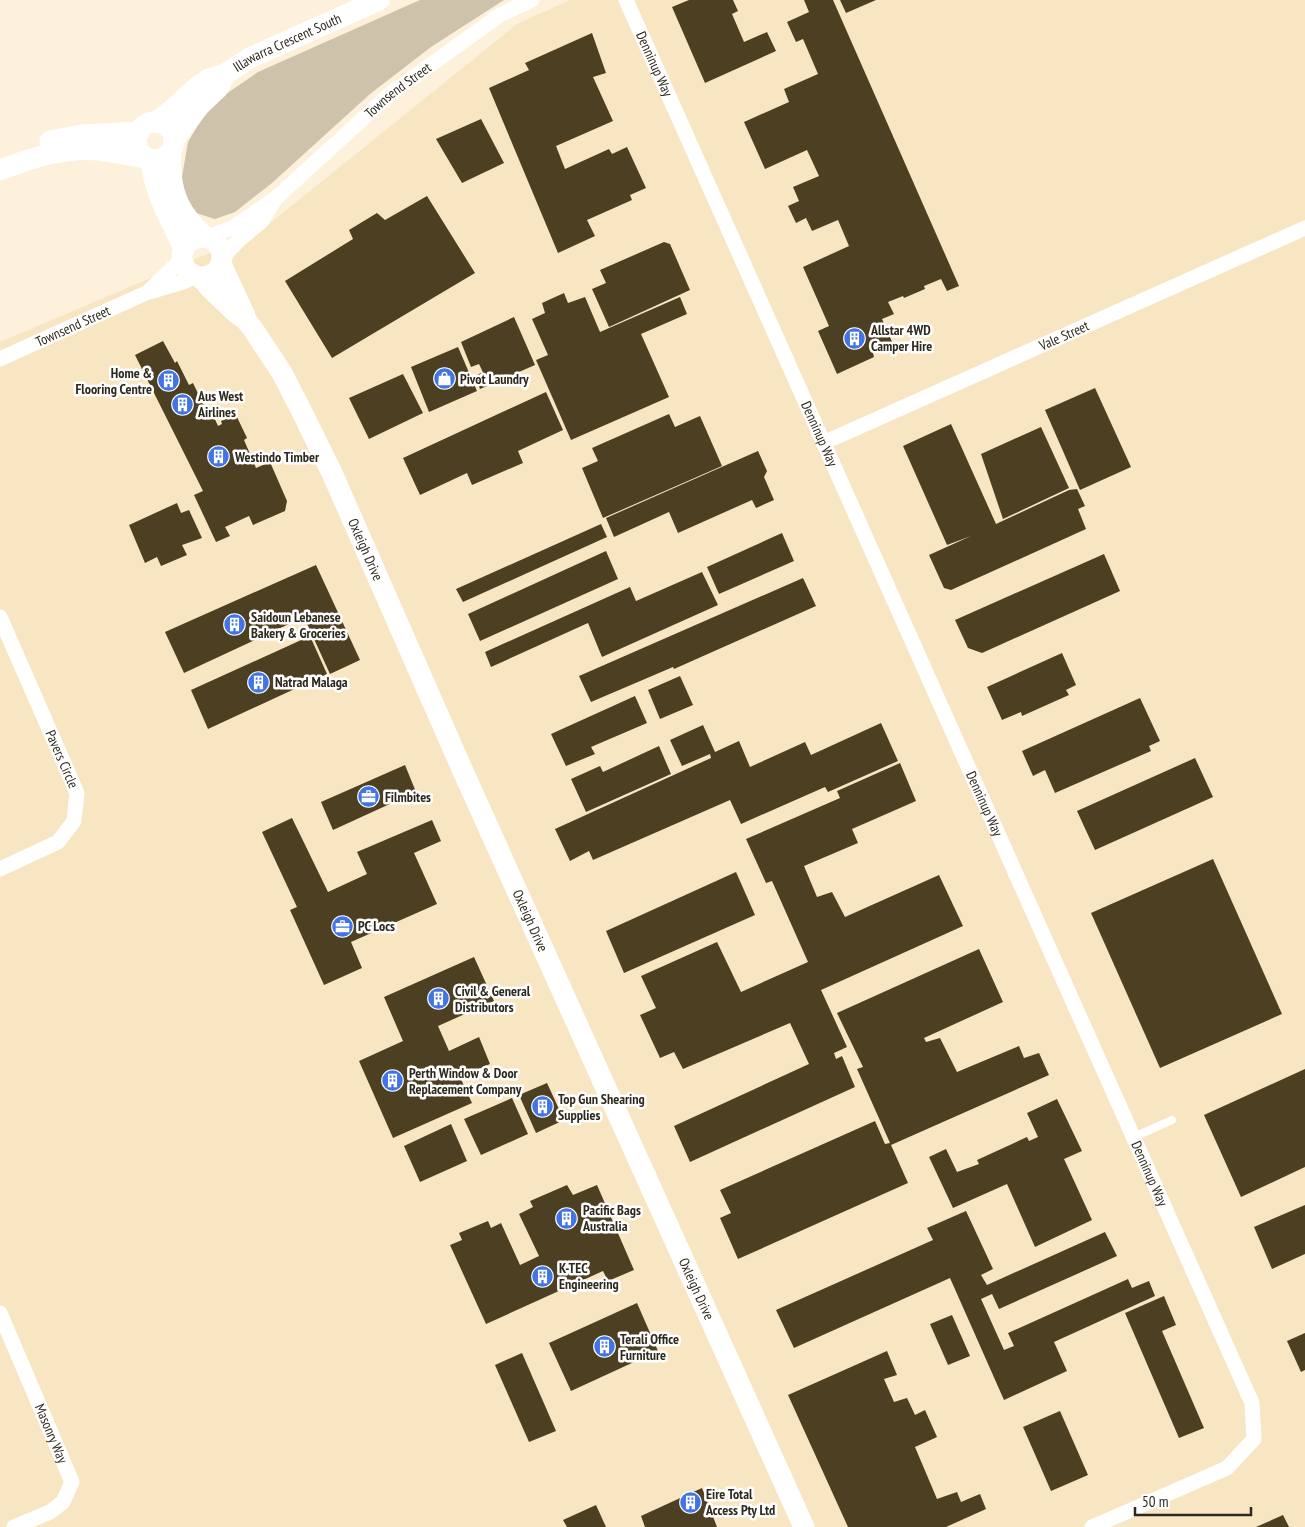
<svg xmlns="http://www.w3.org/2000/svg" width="1305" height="1527" font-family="'PT Sans Narrow',sans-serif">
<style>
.built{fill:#f8e6c3}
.green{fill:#cec2ab}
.building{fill:#4d3f21}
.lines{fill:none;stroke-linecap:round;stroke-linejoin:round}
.lane{stroke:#fff;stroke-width:8}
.street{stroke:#fff;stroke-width:15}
.secondary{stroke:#fff;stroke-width:21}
.labels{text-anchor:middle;stroke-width:5;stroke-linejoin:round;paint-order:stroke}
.street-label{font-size:14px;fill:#2e291e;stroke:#fff}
.poi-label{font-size:14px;font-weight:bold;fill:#2e291e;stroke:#fff;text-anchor:start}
</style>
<rect width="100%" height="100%" fill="#fdf1db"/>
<polygon class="built" points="570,0 1305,0 1305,1527 0,1527 0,342 259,232 517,24"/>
<polygon class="green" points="420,0 504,0 431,47 370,94 272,183 235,212 215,219 196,213 185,196 182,177 188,142 210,105 258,72"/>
<g class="building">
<polygon points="689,0 733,0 738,11 732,14 744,42 767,32 776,51 705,83 672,7"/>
<polygon points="804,0 833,0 959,286 947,291 941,279 924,286 925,289 904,298 903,296 888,302 894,314 882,319 893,344 873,353 874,357 837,374 818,331 829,326 803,267 849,246 838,220 812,231 806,218 796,223 788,206 799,201 793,187 819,176 807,150 765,169 744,122 789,102 784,89 818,74 803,39 796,42 787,22 809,12"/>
<polygon points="840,0 876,0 846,13"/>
<polygon points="592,33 606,73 593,77 613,121 556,146 565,169 609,149 612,154 627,147 646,188 630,195 632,200 587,220 595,236 558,253 489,88 529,70 525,63"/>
<polygon points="481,119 504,163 462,183 436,139"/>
<polygon points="427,196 475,273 332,358 285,281 353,239 349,230 377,213 385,220"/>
<polygon points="664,242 670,244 690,290 609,327 592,289 606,283 600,270"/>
<polygon points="564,293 568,303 585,297 600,332 680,297 687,314 641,334 669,397 571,440 536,360 548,355 532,319 545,313 542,303"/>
<polygon points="514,317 535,365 489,385 479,364 471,367 461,342"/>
<polygon points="163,341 175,363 177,361 189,385 193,383 205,408 209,406 218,426 222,424 221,421 236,415 247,438 244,440 256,468 270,462 287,501 285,511 253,525 249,516 225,527 230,536 216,542 194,495 203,491 135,355"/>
<polygon points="458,347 477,391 429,412 411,367"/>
<polygon points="481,373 487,386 480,389 475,376"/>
<polygon points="403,374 423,413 369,439 349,398"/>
<polygon points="1095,388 1131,467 1080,490 1045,410"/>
<polygon points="546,392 563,430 518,451 523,463 472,485 467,473 420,495 403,458"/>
<polygon points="669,414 675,427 700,416 722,466 603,518 582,468 598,461 592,448"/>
<polygon points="951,424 996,524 1069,490 1077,489 1085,506 1078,509 1086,529 951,590 944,588 929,555 971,536 947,545 903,446"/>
<polygon points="1041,427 1069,488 1003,519 981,454"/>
<polygon points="758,451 767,471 764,477 774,500 756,508 752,500 678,533 669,512 614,537 606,518"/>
<polygon points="177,503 181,513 189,510 202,538 182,545 187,555 161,566 157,557 145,563 129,525"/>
<polygon points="601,524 607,537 463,602 456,589"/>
<polygon points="782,533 794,561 719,594 707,567"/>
<polygon points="606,551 618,579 480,641 468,614"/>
<polygon points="1104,554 1120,591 982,653 968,648 955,620"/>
<polygon points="316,565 360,660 330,674 304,617 184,673 165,632"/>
<polygon points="702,572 718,605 602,657 588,623 491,667 485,652 630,587 636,601"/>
<polygon points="803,578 816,606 674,669 673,667 591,702 579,676"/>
<polygon points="310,636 327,674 208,729 191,690"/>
<polygon points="1062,653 1076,685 1066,690 1069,695 1022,716 1021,712 1002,720 987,687"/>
<polygon points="680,676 693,705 660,719 648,690"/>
<polygon points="635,696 647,723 591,747 595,754 566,766 551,734"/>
<polygon points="1140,698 1160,741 1149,746 1151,751 1055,793 1045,770 1033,776 1022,751"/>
<polygon points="881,723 898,761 828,792 825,787 741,824 730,800 593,860 589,851 570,861 555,829 711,758 710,754 682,766 670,740 703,725 715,752 739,741 750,767 805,742 811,755"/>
<polygon points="659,746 671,774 586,812 571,779 600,766 603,772"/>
<polygon points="1195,758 1213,797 1095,850 1077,811"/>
<polygon points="900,763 916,801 852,829 858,843 804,866 817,897 832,892 845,917 939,875 963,926 821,990 847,1047 834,1053 836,1059 842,1056 855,1087 690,1162 674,1126 809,1064 790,1023 683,1069 674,1052 660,1058 640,1015 656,1008 641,976 717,942 741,992 808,962 772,881 766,883 746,839 840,798 837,791"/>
<polygon points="405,765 416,792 333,830 321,802"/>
<polygon points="292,818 328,892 367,874 357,852 432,820 441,841 414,853 437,904 351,942 362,968 324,985 290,910 297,907 262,832"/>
<polygon points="1213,859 1282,1014 1160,1068 1091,913"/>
<polygon points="736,872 755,915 624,973 606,931"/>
<polygon points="979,949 1003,1002 924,1038 926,1042 940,1038 957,1072 1019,1046 1024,1058 1039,1053 1049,1075 891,1145 908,1183 738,1259 720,1218 731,1213 720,1190 875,1121 885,1144 890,1143 857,1069 863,1067 837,1013"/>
<polygon points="474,957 494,1001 438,1026 449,1051 479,1037 490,1064 460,1077 472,1103 393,1138 359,1061 403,1041 384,997"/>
<polygon points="1305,1069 1305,1167 1241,1197 1204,1115"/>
<polygon points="547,1083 564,1120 536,1133 519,1095"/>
<polygon points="512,1098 528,1134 481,1155 464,1119"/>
<polygon points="1057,1099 1082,1151 1064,1159 1092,1220 1035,1247 1007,1184 953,1208 929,1157 946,1149 957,1172 979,1164 977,1160 1027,1137 1029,1141 1038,1137 1027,1113"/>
<polygon points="451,1124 467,1161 420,1182 404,1146"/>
<polygon points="567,1185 573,1195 597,1185 634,1270 608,1281 603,1271 486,1324 450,1245 462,1240 459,1233 488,1221 491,1228 501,1223 520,1265 539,1256 519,1214 533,1207 530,1201"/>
<polygon points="1305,1205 1305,1254 1272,1269 1254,1227"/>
<polygon points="966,1211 993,1269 981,1275 987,1285 1105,1232 1117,1256 999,1309 992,1294 981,1299 1004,1350 1014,1346 1008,1333 1128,1279 1132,1288 1149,1281 1155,1296 1054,1342 1067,1371 1004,1400 950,1278 794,1348 776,1310 933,1240 927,1228"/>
<polygon points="1164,1296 1176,1325 1162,1331 1204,1428 1179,1438 1125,1313"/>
<polygon points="637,1303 658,1351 571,1391 549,1343"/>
<polygon points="952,1315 970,1356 948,1365 930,1324"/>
<polygon points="1305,1333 1305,1370 1301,1372 1287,1341"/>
<polygon points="887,1351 897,1375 884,1379 894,1402 907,1398 915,1415 925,1410 937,1437 915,1447 937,1499 957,1492 961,1502 980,1494 986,1509 946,1527 848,1527 788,1395"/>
<polygon points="522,1353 556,1431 529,1442 495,1365"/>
<polygon points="1060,1411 1088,1475 1051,1491 1023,1427"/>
<polygon points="702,1488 717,1527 645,1527 641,1516"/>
<polygon points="596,1505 606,1527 567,1527 563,1520"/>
<polygon points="1283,1515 1289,1527 1256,1527"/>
</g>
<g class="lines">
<polyline class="lane" points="1134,1137 1172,1120"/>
<g class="street">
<path id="s1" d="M626,0L1252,1403L1254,1439L1227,1468L1092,1527"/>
<path id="s2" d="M205,238L234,227L276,198L390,94L500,15L532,0"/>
<polyline points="222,258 239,240 262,221 274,201"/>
<polyline points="149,291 180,261 183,254"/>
<path id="s3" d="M0,359L146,293L183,282L195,276"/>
<path id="s4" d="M823,443L1305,228"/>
<path id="s5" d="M0,617L77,793L74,821L58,842L0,869"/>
<path id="s6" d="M0,1313L72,1482L63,1502L50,1512L14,1527"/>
</g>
<g class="secondary">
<circle cx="155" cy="141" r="19"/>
<path id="s7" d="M156,122L173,109L196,88L209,79L225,74L252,57L379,0"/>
<polyline points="174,139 200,105 218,88 224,76"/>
<polyline points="50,141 82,135 139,132"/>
<path d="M171,153C169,177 173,201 189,220C194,226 199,232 205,237"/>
<path d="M151,160C154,193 171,220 184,249"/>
<path d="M0,170C31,158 64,147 99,150C114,152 130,155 145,158"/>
<circle cx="202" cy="257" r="20"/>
<polyline points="221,264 245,316"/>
<path id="s8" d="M201,277L210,288L236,313L245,319L253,329L282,373L302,412L332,473L462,769L804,1527"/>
</g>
</g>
<defs>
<symbol id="building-disc" viewBox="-11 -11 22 22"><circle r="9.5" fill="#4274e5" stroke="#fff"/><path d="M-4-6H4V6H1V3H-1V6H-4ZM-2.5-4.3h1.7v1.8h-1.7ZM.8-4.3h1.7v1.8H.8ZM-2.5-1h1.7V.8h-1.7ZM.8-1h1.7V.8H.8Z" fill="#fff"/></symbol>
<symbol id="shop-disc" viewBox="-11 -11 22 22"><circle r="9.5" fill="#4274e5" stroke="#fff"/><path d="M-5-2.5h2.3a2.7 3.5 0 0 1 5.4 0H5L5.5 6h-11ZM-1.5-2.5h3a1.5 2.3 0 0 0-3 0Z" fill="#fff"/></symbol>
<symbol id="office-disc" viewBox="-11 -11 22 22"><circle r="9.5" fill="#4274e5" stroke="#fff"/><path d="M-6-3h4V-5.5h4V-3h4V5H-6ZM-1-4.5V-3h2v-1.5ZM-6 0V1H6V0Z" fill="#fff"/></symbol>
</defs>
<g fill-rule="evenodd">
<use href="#building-disc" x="842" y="326" width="25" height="25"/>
<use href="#shop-disc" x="432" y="366" width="25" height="25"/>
<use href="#building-disc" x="156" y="368" width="25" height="25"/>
<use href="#building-disc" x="170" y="392" width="25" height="25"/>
<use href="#building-disc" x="206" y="444" width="25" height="25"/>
<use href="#building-disc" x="222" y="612" width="25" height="25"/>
<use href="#building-disc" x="246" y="670" width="25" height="25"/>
<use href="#office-disc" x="356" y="784" width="25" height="25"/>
<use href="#office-disc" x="330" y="914" width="25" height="25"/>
<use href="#building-disc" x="426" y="986" width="25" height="25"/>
<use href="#building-disc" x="380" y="1068" width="25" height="25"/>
<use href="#building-disc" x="530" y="1094" width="25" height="25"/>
<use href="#building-disc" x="554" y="1206" width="25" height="25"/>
<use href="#building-disc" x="530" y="1264" width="25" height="25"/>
<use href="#building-disc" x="592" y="1334" width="25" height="25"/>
<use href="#building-disc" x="678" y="1490" width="25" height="25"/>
</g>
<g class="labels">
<g class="street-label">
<text dy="5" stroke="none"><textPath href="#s7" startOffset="155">Illawarra Crescent South</textPath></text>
<text dy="5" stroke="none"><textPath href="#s1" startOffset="70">Denninup Way</textPath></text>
<text dy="5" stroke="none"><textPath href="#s2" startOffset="245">Townsend Street</textPath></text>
<text dy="5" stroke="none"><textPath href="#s3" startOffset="80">Townsend Street</textPath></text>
<text dy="5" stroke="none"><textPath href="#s4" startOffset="264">Vale Street</textPath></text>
<text dy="5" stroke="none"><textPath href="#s1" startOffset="475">Denninup Way</textPath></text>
<text dy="5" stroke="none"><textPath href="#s8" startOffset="322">Oxleigh Drive</textPath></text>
<text dy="5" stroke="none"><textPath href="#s5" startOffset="155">Pavers Circle</textPath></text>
<text dy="5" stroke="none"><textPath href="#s1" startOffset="880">Denninup Way</textPath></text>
<text dy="5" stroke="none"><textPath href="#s8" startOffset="728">Oxleigh Drive</textPath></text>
<text dy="5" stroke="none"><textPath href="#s1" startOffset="1285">Denninup Way</textPath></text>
<text dy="5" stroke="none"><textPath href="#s8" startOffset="1132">Oxleigh Drive</textPath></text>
<text dy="5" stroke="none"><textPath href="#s6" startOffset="131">Masonry Way</textPath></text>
</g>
<g class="poi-label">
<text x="871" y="335">Allstar 4WD<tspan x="871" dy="16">Camper Hire</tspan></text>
<text x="152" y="378" text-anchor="end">Home &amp;<tspan x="152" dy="16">Flooring Centre</tspan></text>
<text x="460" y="384">Pivot Laundry</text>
<text x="198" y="401">Aus West<tspan x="198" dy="16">Airlines</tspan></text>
<text x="235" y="462">Westindo Timber</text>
<text x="251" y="622">Saidoun Lebanese<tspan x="251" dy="16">Bakery &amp; Groceries</tspan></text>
<text x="275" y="687">Natrad Malaga</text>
<text x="385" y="802">Filmbites</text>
<text x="358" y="931">PC Locs</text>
<text x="455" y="996">Civil &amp; General<tspan x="455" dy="16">Distributors</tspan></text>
<text x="409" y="1078">Perth Window &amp; Door<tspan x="409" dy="16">Replacement Company</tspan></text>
<text x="558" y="1104">Top Gun Shearing<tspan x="558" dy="16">Supplies</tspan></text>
<text x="583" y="1215">Pacific Bags<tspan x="583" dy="16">Australia</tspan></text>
<text x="559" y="1273">K-TEC<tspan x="559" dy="16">Engineering</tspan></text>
<text x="620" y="1344">Terali Office<tspan x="620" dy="16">Furniture</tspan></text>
<text x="706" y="1499">Eire Total<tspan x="706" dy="16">Access Pty Ltd</tspan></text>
</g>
</g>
<path d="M1135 1507v8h116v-8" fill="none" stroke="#2e291e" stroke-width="2.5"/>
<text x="1142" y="1507" font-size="15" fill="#2e291e" stroke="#ffffff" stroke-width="4" paint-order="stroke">50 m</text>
</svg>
